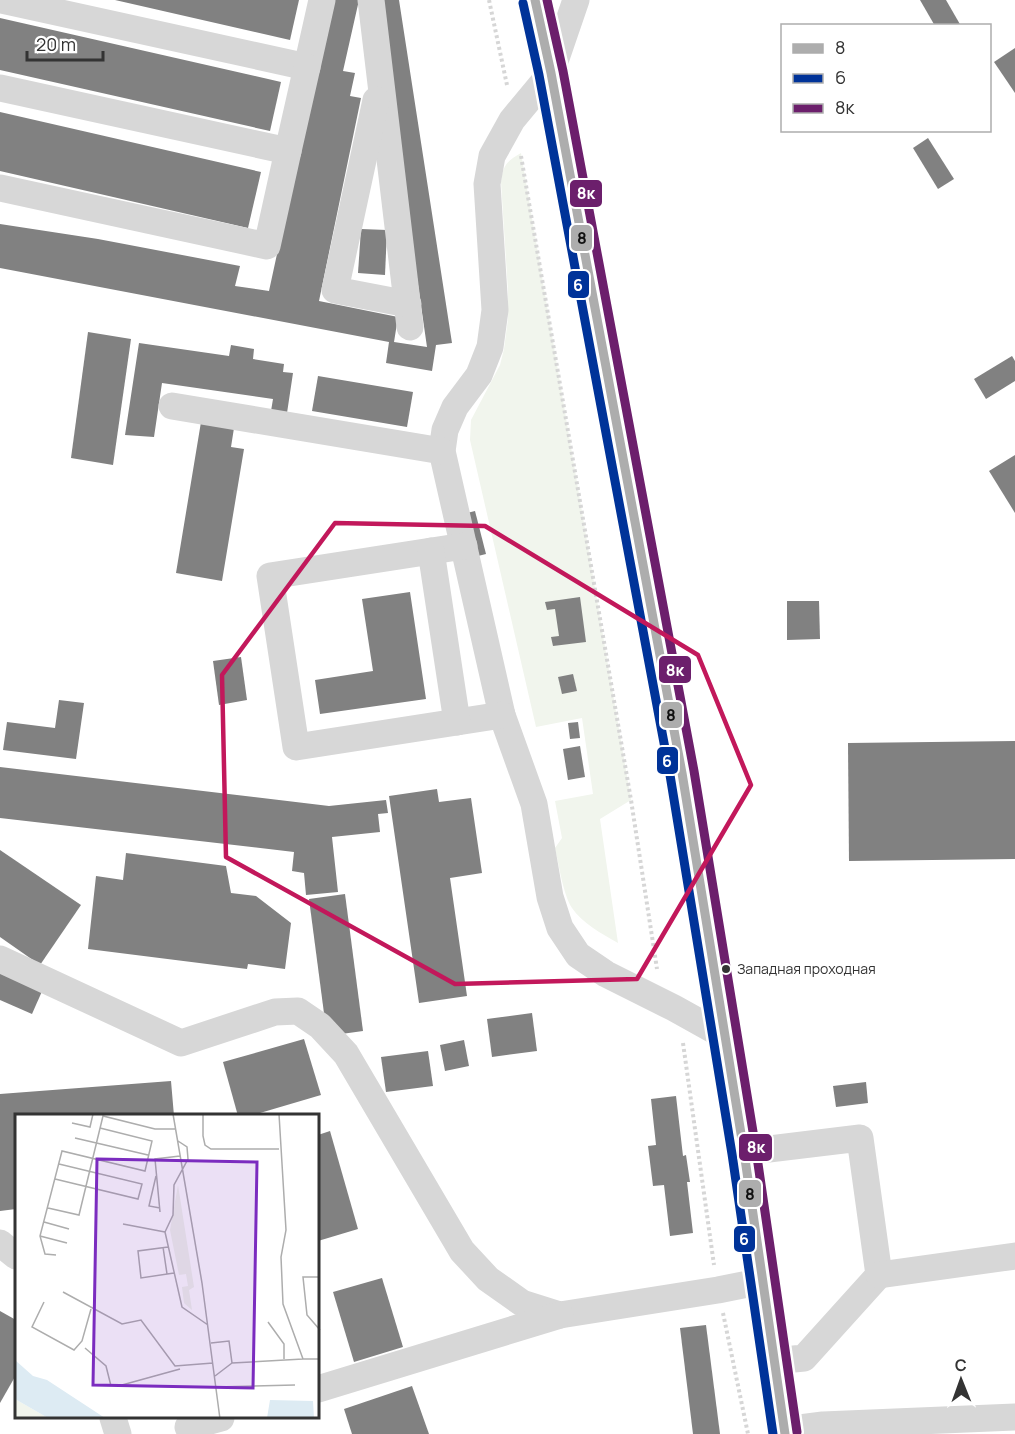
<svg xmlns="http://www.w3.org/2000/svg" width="1015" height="1434" font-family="Manrope,sans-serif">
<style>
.green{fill:#f1f5ed}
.building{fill:#818181}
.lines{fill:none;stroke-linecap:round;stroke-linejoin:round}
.path{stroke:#d6d6d6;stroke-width:4;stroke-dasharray:3 3;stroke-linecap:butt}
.minor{stroke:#d7d7d7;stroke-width:27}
.major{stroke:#cacaca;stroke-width:33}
.bus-1-casing{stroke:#fff;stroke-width:14}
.bus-2-casing{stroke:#fff;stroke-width:14}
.bus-3-casing{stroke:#fff;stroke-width:14}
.bus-1{stroke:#adadad;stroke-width:9}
.bus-2{stroke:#039;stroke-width:9}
.bus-3{stroke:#6c1f6c;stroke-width:9}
.marked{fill:none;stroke:#c2185b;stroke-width:4.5;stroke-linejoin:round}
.bus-dot{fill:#333;stroke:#fff;stroke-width:2}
.labels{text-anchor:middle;stroke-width:6;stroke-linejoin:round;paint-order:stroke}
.bus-label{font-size:14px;fill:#333;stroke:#fff;text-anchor:start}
.inset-road{fill:none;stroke:#adadad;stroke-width:1.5}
.view{fill:#7b2cbf;fill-opacity:0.15;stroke:#7b2cbf;stroke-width:3}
.inset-edge{fill:none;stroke:#333;stroke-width:3}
.line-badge{stroke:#fff;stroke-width:2}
.badge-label{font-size:16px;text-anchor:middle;font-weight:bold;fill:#fff}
.pale-badge-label{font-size:16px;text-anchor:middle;font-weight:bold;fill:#111}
</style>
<rect width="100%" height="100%" fill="#fff"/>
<path class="green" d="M521,153L631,800L600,819L618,943C602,934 582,923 572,908C563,894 559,865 555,848L562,838L555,801L593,794L582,718L536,727L470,440L471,420L500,365L504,349L508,319V291L501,182C503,165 506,162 521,153Z"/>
<g class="building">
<polygon points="115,0 299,0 290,40"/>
<polygon points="332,0 359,0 343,71 355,73 350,96 361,98 319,301 398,317 394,342 427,347 377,0 399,0 452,343 436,345 432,371 386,363 389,342 0,268 0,224 98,239 240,266 235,286 269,291"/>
<polygon points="920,0 946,0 961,26 935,26"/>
<polygon points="0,18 281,82 270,131 0,70"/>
<polygon points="1015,48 1015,93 994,62"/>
<polygon points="0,112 261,172 248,228 0,171"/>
<polygon points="928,138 954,179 938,189 913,148"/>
<polygon points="361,229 387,230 385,275 358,273"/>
<polygon points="88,332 131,339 113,465 71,458"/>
<polygon points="139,343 229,356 231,345 254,349 253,359 284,364 283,372 293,373 287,413 271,411 273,399 162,383 154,437 125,435"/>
<polygon points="1012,356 1015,361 1015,381 986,399 974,379"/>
<polygon points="318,376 413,392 407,427 312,411"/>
<polygon points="201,422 234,428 231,447 244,449 222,581 176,573"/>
<polygon points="1015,455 1015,513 989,471"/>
<polygon points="475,511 486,554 462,560 451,517"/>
<polygon points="410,592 426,699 320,714 315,680 373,671 362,599"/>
<polygon points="580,597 586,642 553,646 551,637 559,636 555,609 547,610 545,602"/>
<polygon points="787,601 819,601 820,639 787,640"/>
<polygon points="241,657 247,700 219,705 213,661"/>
<polygon points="573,674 577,691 562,694 558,677"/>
<polygon points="59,700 84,703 76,759 3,750 7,722 55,728"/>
<polygon points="578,722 580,738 570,739 568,723"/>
<polygon points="1015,741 1015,859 849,861 848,743"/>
<polygon points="580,746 585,777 568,780 563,749"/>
<polygon points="0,767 329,806 386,800 388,813 378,814 380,832 332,837 338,892 306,895 304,873 292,871 294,852 0,818"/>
<polygon points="437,789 439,802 471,798 482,873 450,878 467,996 419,1003 389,796"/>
<polygon points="0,850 81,905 40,965 0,937"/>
<polygon points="126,853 226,866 231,893 256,896 291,923 285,969 248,964 247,969 88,949 96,876 123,880"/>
<polygon points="345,894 363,1031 327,1036 309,899"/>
<polygon points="0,970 43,989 32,1014 0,1000"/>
<polygon points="532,1013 537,1051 492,1057 487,1019"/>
<polygon points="304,1039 321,1095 250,1116 238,1116 223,1062"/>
<polygon points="464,1040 469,1066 445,1071 440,1045"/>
<polygon points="428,1051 433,1086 386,1092 381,1057"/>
<polygon points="171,1081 174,1116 16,1116 16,1209 0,1211 0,1094"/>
<polygon points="866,1082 868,1103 836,1107 833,1086"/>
<polygon points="676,1096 683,1156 686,1155 690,1182 687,1182 693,1233 670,1236 664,1185 653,1186 648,1146 656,1145 651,1099"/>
<polygon points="330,1131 358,1229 318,1241 318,1135"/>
<polygon points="382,1278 403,1347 354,1362 333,1292"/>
<polygon points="0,1311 16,1320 16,1375 0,1403"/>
<polygon points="706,1325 720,1434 693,1434 680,1328"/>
<polygon points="412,1386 429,1434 352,1434 344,1409"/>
</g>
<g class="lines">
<g class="path">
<polyline points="489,0 507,85"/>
<polyline points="521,156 631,800 657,969"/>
<polyline points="683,1043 714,1265"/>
<polyline points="723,1313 748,1434"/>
</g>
<g class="minor">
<polyline points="2,0 307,67 322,0"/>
<polyline points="371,0 410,327"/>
<polyline points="576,0 551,73 512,120 492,156 487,184 495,310 490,347 479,375 455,407 445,430 442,451 502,715 534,804 550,897 560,928 578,955 606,974 674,1008 726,1037"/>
<polyline points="0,88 288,151 267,246 0,188"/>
<polyline points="376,100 335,290 408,304"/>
<polyline points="288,151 307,67"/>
<polyline points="172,406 442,451"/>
<polyline points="464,546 270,576 296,747 502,715"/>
<polyline points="431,551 457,722"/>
<polyline points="0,959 181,1043 275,1012 298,1011 320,1026 346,1054 462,1251 488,1279 522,1303 560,1315 718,1290 763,1281"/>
<polyline points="744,1152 860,1138 879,1275 804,1358 774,1361"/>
<polyline points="0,1243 16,1256"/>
<polyline points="879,1275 1015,1256"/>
<polyline points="318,1389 560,1315"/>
<polyline points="113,1418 118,1434"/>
<polyline points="188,1427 221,1418"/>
<polyline points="784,1430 823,1425 1015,1417"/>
</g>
<polyline class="major" points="535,0 551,73 682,773 715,970 744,1152 785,1434"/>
<defs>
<polyline id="bus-1" points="535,0 551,73 682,773 744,1152 785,1434"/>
<polyline id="bus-2" points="523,3 539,75 670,775 732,1154 773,1434"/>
<polyline id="bus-3" points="547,0 563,71 694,771 756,1150 797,1432"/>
</defs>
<use href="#bus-1" class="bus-1-casing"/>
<use href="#bus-2" class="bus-2-casing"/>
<use href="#bus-3" class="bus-3-casing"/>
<use href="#bus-1" class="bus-1"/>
<use href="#bus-2" class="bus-2"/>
<use href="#bus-3" class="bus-3"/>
</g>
<path class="marked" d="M335,523L485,526L698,655L751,785L637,979L455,984L226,857L222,675Z"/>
<circle class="bus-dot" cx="726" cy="969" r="5"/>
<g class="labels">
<g class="bus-label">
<text x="737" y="974">Западная проходная</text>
</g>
</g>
<g transform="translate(15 1114)">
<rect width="304" height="304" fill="#fff"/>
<path d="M163,71L179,173L174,176L177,196L169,189L167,173L173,172L171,160L164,161L155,116ZM0,285L33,304L0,305Z" fill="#f1f5ed"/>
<path d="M0,246L18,262L32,266L90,304H33L0,285ZM255,286L298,287L299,304H252Z" fill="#ddebf3"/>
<path class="inset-road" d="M158,0L187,169L205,305M188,0V22L190,31L196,35H264M264,0L271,116L266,143L268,190L288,245H305M57,9L75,13L78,0M60,24L133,41M163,27L172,33L173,45L159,71L158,101L150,118L167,193L193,211M141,62L134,92L145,94M40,65L123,85L127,70L44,50M33,94L64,101L88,2L140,15H161M145,98L140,45L165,42M29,108L54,115M108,110L150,118M25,122L52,129M148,133L152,160M153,133L123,137L126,164L159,159M41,141L30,140L25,122L47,37L130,57L137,27L85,14M305,163H288L292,201L305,216M48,178L107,210L126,206L160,252L198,249M29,188L17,213L59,236L67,227L76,195M253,208L269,230V245M196,229L214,227L217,249L200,262M70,234L91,252L96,272M217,249L288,245M107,271L165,255M201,273L280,271"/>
<path class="view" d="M82,45L242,48L238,274L78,271Z"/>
<rect width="304" height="304" class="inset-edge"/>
</g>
<g class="line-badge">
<rect x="569" y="179" width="34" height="29" rx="6" fill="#6c1f6c"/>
<rect x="570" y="224" width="23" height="28" rx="6" fill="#adadad"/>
<rect x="567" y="270" width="23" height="29" rx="6" fill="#039"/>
<rect x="658" y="655" width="34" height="29" rx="6" fill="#6c1f6c"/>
<rect x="660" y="701" width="23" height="28" rx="6" fill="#adadad"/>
<rect x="656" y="746" width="23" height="29" rx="6" fill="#039"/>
<rect x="738" y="1133" width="35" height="29" rx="6" fill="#6c1f6c"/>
<rect x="738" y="1179" width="24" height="29" rx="6" fill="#adadad"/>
<rect x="733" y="1225" width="23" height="28" rx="6" fill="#039"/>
</g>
<g class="badge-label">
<text x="586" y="199">8к</text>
<text x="578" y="291">6</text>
<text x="675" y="676">8к</text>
<text x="667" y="767">6</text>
<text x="756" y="1153">8к</text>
<text x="744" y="1245">6</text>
</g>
<g class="pale-badge-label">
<text x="582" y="244">8</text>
<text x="671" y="721">8</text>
<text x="750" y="1200">8</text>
</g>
<rect x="781" y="24" width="210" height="108" fill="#ffffff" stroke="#adadad" stroke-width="1.5"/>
<rect x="793" y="44" width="30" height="9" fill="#adadad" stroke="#adadad" stroke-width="1.5"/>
<text x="835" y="54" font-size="18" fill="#333333">8</text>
<rect x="793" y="74" width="30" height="9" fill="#003399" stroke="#adadad" stroke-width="1.5"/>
<text x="835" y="84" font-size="18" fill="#333333">6</text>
<rect x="793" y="104" width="30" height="9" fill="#6c1f6c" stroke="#adadad" stroke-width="1.5"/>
<text x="835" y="114" font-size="18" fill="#333333">8к</text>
<g transform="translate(961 1380) rotate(359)" stroke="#ffffff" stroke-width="4.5" paint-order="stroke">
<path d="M0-4.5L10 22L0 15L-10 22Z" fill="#333333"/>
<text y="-9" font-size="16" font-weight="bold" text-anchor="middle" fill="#333333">С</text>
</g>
<path d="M27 51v9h76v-9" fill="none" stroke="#333333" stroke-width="3"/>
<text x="36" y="51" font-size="18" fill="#333333" stroke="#ffffff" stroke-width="4.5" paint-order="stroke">20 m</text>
</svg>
